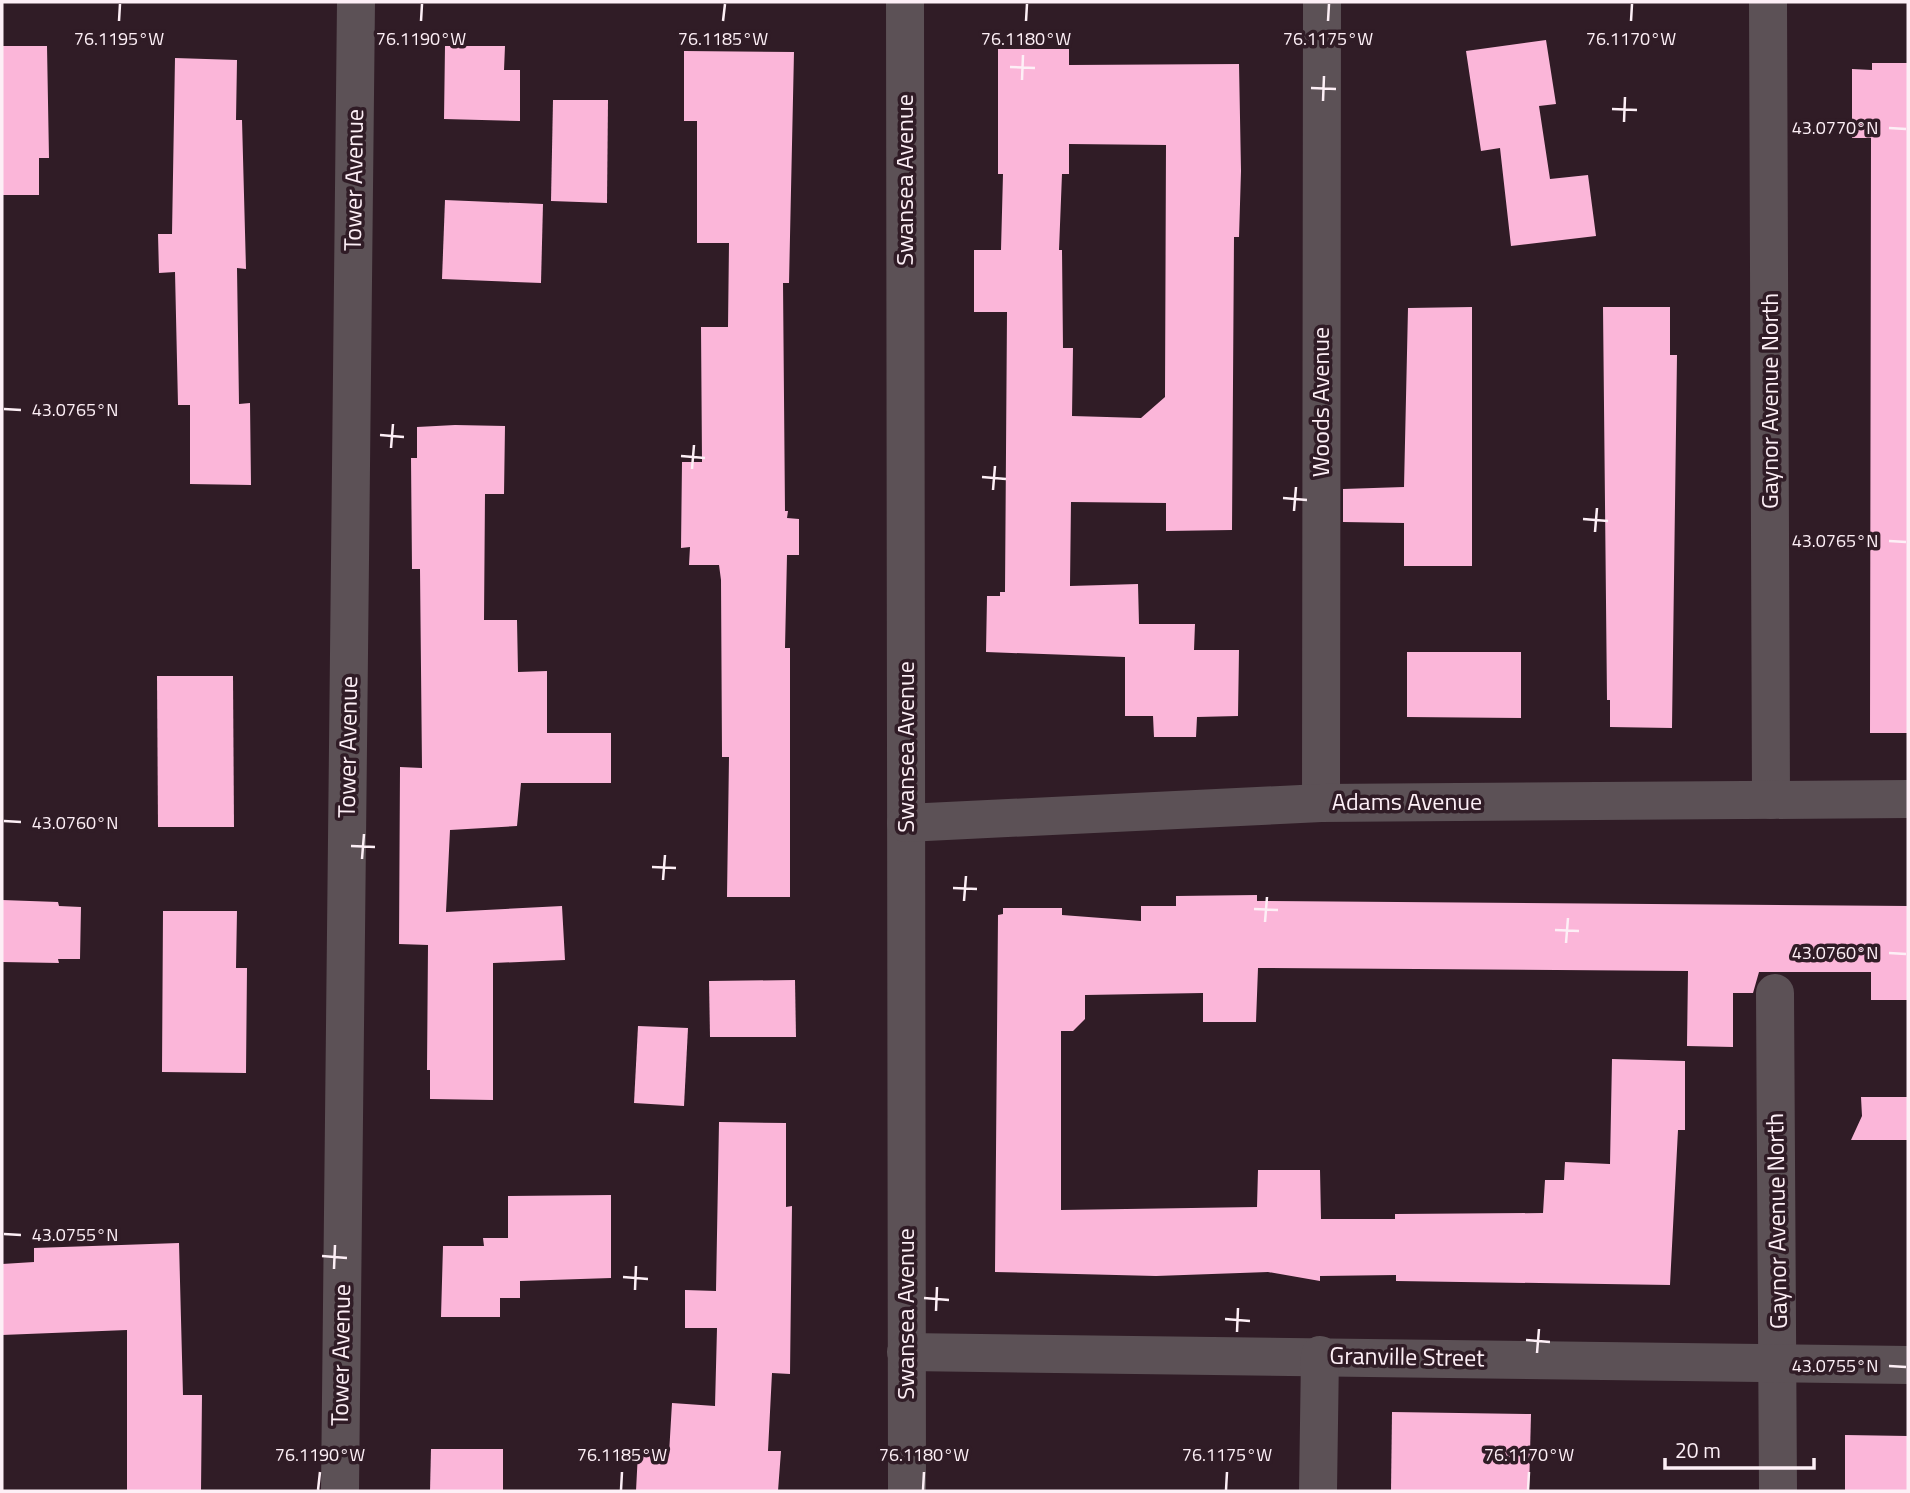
<svg xmlns="http://www.w3.org/2000/svg" width="1910" height="1493" font-family="'Titillium Web',sans-serif">
<style>
.building{fill:#fbb6d9;fill-rule:evenodd}
.lines{fill:none;stroke-linecap:round;stroke-linejoin:round}
.minor{stroke:#5c5156;stroke-width:38}
.ticks{fill:none;stroke:#fdeff6;stroke-width:2.5}
.labels{text-anchor:middle;stroke-width:7;stroke-linejoin:round;paint-order:stroke}
.street-label{font-size:24px;fill:#fdeff6;stroke:#301c26}
.ticks-label{font-size:18px;text-anchor:middle;fill:#fdeff6;stroke:#301c26;stroke-width:7;stroke-linejoin:round;paint-order:stroke}
</style>
<rect width="100%" height="100%" fill="#301c26"/>
<g class="building">
<polygon points="1546,40 1556,104 1539,106 1550,179 1588,175 1596,236 1511,246 1500,148 1481,151 1466,51"/>
<polygon points="2,46 47,46 49,158 39,158 39,195 2,195"/>
<polygon points="445,46 505,46 504,70 520,70 520,121 444,119"/>
<path d="M998,49H1069V65L1239,64L1241,171L1239,237H1234L1232,530L1166,531V503L1071,502L1070,586L1138,584L1139,624H1195L1194,650H1239L1238,716L1197,717L1196,737H1154L1153,716H1125V657L986,652L987,596H1000V592H1005L1007,312H974V250H1001L1003,174H998ZM1069,144L1166,145L1165,397L1141,418L1072,416L1073,348H1063L1062,250H1059L1062,174H1069Z"/>
<polygon points="684,51 794,52 789,283 783,283 785,511 788,511 787,518 799,519 799,555 787,555 785,648 790,648 790,897 727,897 729,757 722,757 721,580 719,565 689,565 690,547 681,548 682,462 702,462 701,327 728,327 729,243 697,243 697,121 684,121"/>
<polygon points="175,58 237,60 236,120 242,120 246,269 237,268 239,404 250,403 251,485 190,484 190,405 178,405 175,272 159,273 158,234 172,234"/>
<polygon points="1872,63 1908,63 1908,733 1870,733 1871,138 1852,138 1852,69 1872,70"/>
<polygon points="553,100 608,100 607,203 551,201"/>
<polygon points="445,200 543,204 541,283 442,279"/>
<polygon points="1472,307 1472,566 1404,566 1404,523 1343,522 1343,489 1404,487 1408,308"/>
<polygon points="1603,307 1670,307 1670,355 1677,355 1672,728 1610,727 1610,700 1607,700"/>
<polygon points="455,425 505,426 504,494 485,494 484,620 517,620 518,672 547,671 547,733 611,733 611,783 521,783 517,826 450,830 446,912 562,906 565,960 493,963 493,1100 430,1099 430,1070 427,1070 428,945 399,944 400,767 422,768 420,569 412,569 411,458 417,458 417,427"/>
<polygon points="1407,652 1521,652 1521,718 1407,717"/>
<polygon points="157,676 233,676 234,827 158,827"/>
<polygon points="1257,895 1257,901 1908,906 1908,1000 1871,1000 1871,972 1759,972 1753,993 1733,993 1733,1047 1687,1046 1688,971 1258,968 1256,1022 1203,1022 1203,993 1085,995 1085,1019 1073,1031 1061,1031 1061,1210 1257,1207 1258,1170 1320,1170 1321,1219 1395,1219 1395,1214 1543,1213 1545,1180 1564,1180 1565,1162 1610,1164 1612,1059 1685,1061 1685,1130 1678,1130 1670,1285 1396,1281 1396,1275 1320,1276 1320,1281 1268,1272 1156,1276 995,1272 998,915 1003,914 1003,908 1062,908 1062,915 1141,921 1141,906 1176,906 1176,896"/>
<polygon points="2,900 58,902 59,906 81,907 80,959 58,959 59,963 2,962"/>
<polygon points="163,911 237,911 236,968 247,968 246,1073 162,1072"/>
<polygon points="795,980 796,1037 710,1037 709,981"/>
<polygon points="638,1026 688,1028 684,1106 634,1103"/>
<polygon points="1861,1097 1908,1097 1908,1140 1851,1140 1862,1116"/>
<polygon points="719,1122 786,1123 786,1207 792,1206 790,1374 772,1373 768,1451 781,1451 778,1491 636,1491 638,1452 669,1454 672,1403 715,1406 717,1328 685,1328 685,1290 716,1291"/>
<polygon points="611,1195 611,1278 520,1281 520,1298 500,1298 500,1317 441,1317 443,1246 484,1246 483,1238 508,1238 508,1196"/>
<polygon points="179,1243 183,1395 202,1395 201,1491 127,1491 127,1330 2,1335 2,1264 34,1262 34,1248"/>
<polygon points="1392,1412 1531,1414 1529,1491 1391,1491"/>
<polygon points="1845,1435 1908,1436 1908,1491 1845,1491"/>
<polygon points="431,1449 503,1449 503,1491 430,1491"/>
</g>
<g class="lines">
<g class="minor">
<polyline points="905,2 907,1491"/>
<polyline points="1768,2 1771,800"/>
<polyline points="1321,803 1322,2"/>
<polyline points="906,823 1321,803 1908,799"/>
<polyline points="1775,993 1778,1491"/>
<polyline points="906,1352 1908,1365"/>
<polyline points="340,1491 356,2"/>
<polyline points="1318,1491 1320,1355"/>
</g>
</g>
<path class="ticks" d="M119,21L120,4M421,21L422,4M723,21L725,4M1026,21L1027,4M1328,21L1329,4M1631,21L1632,4M1010,67L1035,68M1022,80L1023,55M1311,88L1336,89M1323,101L1324,76M1612,109L1637,110M1624,122L1625,97M1889,128L1906,129M4,409L21,410M380,435L404,437M391,448L393,424M681,456L705,458M692,469L694,445M982,477L1006,479M993,490L995,466M1283,498L1307,500M1294,511L1296,487M1583,519L1608,521M1595,532L1597,508M1889,541L1906,542M4,821L21,822M351,846L375,847M362,859L364,834M652,867L676,868M663,880L665,855M953,888L977,889M964,901L966,876M1254,909L1278,910M1265,922L1267,897M1555,930L1579,931M1566,943L1568,918M1889,953L1906,954M4,1234L21,1235M322,1256L347,1258M334,1269L335,1245M623,1277L648,1279M635,1290L636,1266M924,1298L949,1300M936,1311L937,1287M1225,1319L1250,1321M1237,1332L1238,1308M1526,1340L1550,1342M1537,1353L1539,1329M1889,1366L1906,1367M318,1490L320,1472M621,1490L622,1472M923,1490L924,1472M1226,1490L1227,1472M1528,1490L1529,1472"/>
<g class="labels">
<g class="street-label">
<text transform="translate(354 180) rotate(-89)" y="8">Tower Avenue</text>
<text transform="translate(905 180) rotate(-90)" y="8">Swansea Avenue</text>
<text transform="translate(1770 401) rotate(-90)" y="8">Gaynor Avenue North</text>
<text transform="translate(1321 402) rotate(-90)" y="8">Woods Avenue</text>
<text transform="translate(348 747) rotate(-89)" y="8">Tower Avenue</text>
<text transform="translate(906 747) rotate(-90)" y="8">Swansea Avenue</text>
<text x="1407" y="810">Adams Avenue</text>
<text transform="translate(1777 1221) rotate(-91)" y="8">Gaynor Avenue North</text>
<text transform="translate(906 1314) rotate(-90)" y="8">Swansea Avenue</text>
<text transform="translate(341 1355) rotate(-89)" y="8">Tower Avenue</text>
<text transform="translate(1407 1357) rotate(1)" y="8">Granville Street</text>
</g>
</g>
<g class="ticks-label">
<text x="119" y="45">76.1195°W</text>
<text x="421" y="45">76.1190°W</text>
<text x="723" y="45">76.1185°W</text>
<text x="1026" y="45">76.1180°W</text>
<text x="1328" y="45">76.1175°W</text>
<text x="1631" y="45">76.1170°W</text>
<text x="1835" y="134">43.0770°N</text>
<text x="75" y="416">43.0765°N</text>
<text x="1835" y="547">43.0765°N</text>
<text x="75" y="829">43.0760°N</text>
<text x="1835" y="959">43.0760°N</text>
<text x="75" y="1241">43.0755°N</text>
<text x="1835" y="1372">43.0755°N</text>
<text x="320" y="1461">76.1190°W</text>
<text x="622" y="1461">76.1185°W</text>
<text x="924" y="1461">76.1180°W</text>
<text x="1227" y="1461">76.1175°W</text>
<text x="1529" y="1461">76.1170°W</text>
</g>
<rect width="1910" height="1493" fill="none" stroke="#fdeff6" stroke-width="7"/>
<path d="M1665 1458v10h149v-10" fill="none" stroke="#fdeff6" stroke-width="3.5"/>
<text x="1675" y="1458" font-size="21" fill="#fdeff6" stroke="#301c26" stroke-width="5" paint-order="stroke">20 m</text>
</svg>
